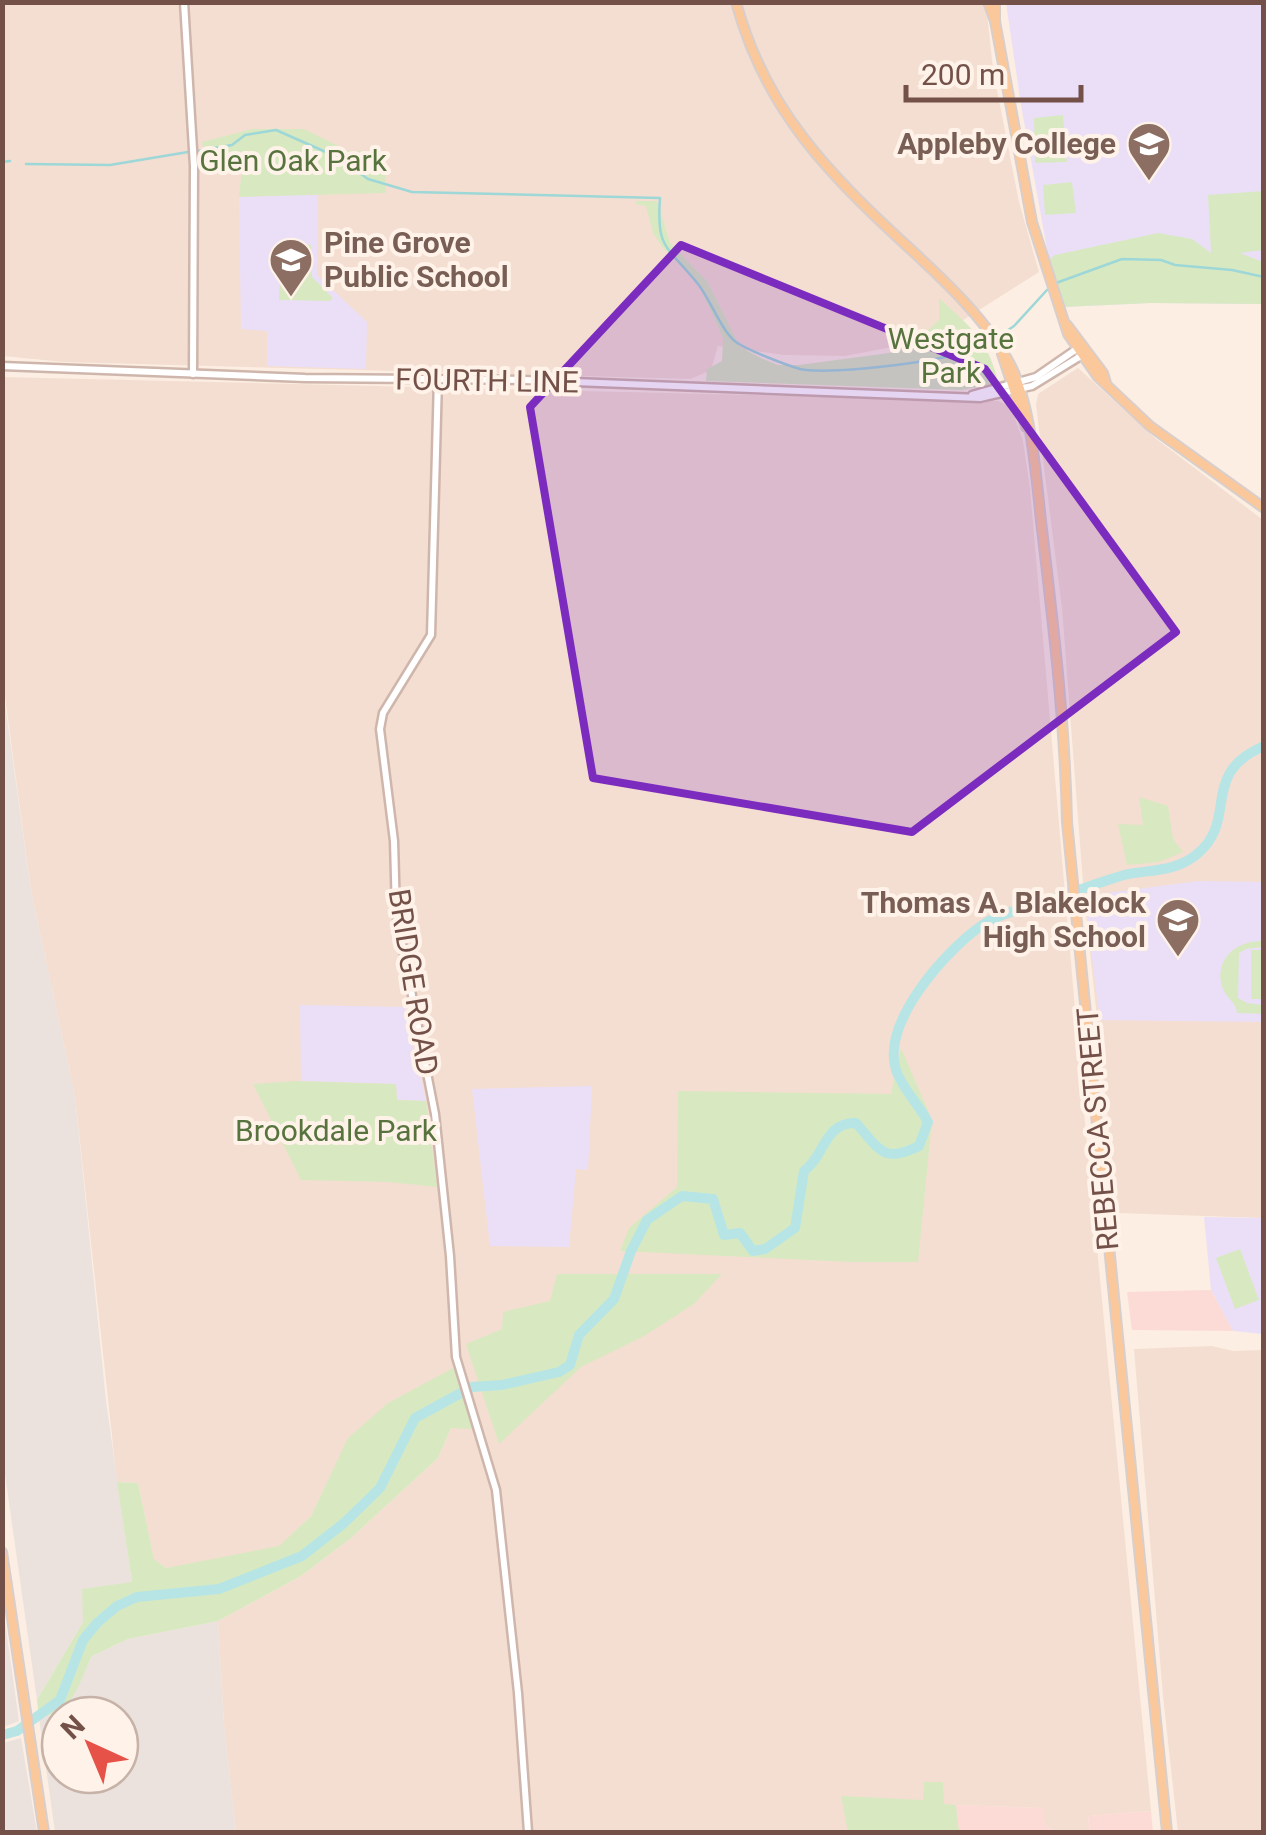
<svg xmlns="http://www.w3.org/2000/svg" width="1266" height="1835" font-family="Roboto,sans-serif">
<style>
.residential{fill:#f4ded1}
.commercial{fill:#fcdbd6}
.industrial{fill:#ebe2dd;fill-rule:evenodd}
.education{fill:#ebdff8}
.green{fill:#d8e9c1}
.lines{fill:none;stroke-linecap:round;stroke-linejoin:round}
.stream{stroke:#9dd7d7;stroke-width:2.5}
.river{stroke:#b7e5e5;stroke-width:10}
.minor-casing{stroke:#cfb6ac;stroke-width:11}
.major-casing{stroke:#d8cecc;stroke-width:12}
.minor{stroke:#fff;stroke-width:6}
.major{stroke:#fbc89b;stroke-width:8}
.marked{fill:#7b2cbf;fill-opacity:0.2;stroke:#7b2cbf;stroke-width:8;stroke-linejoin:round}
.labels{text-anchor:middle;stroke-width:8;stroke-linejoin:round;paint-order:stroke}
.education-label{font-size:30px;font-weight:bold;fill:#785e54;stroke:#fff2e8;text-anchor:end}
.park-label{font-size:30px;fill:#57743e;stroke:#fff2e8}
.street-label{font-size:30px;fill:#735149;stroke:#fff2e8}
</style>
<rect width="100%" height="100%" fill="#fceee2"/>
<g class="residential">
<polygon points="2,3 986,3 993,70 1019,202 1039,272 954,326 903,345 845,356 784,355 718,346 711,370 691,379 64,362 3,356"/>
<polygon points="1078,368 1155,438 1263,520 1263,1218 1118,1213 1084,896 1062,608 1036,405 1038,394"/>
<polygon points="2,377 998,401 1011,407 1023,441 1030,488 1083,1102 1151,1811 1088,1816 1090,1832 1056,1832 1045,1825 1042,1808 957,1805 959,1832 236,1832 224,1724 218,1621 301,1576 351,1538 438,1458 451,1428 473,1428 455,1368 349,1438 311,1516 279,1547 183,1566 166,1568 154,1560 138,1483 117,1482 75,1096 31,891 3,682"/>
<polygon points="1212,1346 1233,1351 1263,1350 1263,1832 1178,1832 1163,1696 1134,1349"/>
</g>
<g class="commercial">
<polygon points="1211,1290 1233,1331 1132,1330 1127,1292"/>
<polygon points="956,1805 1043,1808 1045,1825 1056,1832 959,1832"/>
<polygon points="1151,1811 1153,1832 1090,1832 1088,1816"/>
</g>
<g class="industrial">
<polygon points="2,682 31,891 75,1096 106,1401 132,1583 83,1622 37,1700 2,1453"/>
<polygon points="2,1601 19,1721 3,1727 2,1727"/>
<path d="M218,1621L224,1724L236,1832H55L39,1718L56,1714L67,1707L92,1656L128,1639ZM60,1715H120V1775H60Z"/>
<polygon points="21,1738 37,1832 3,1832 3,1743"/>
</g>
<g class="education">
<polygon points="1006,3 1263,3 1263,304 1151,303 1063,307 1049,260 1021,105"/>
<polygon points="317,194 317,275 367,322 366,369 267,366 267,331 241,329 239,197"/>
<polygon points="1198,881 1263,882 1263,1022 1100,1020 1084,896"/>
<polygon points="300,1005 405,1007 426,1101 397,1100 396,1084 301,1081"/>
<polygon points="592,1086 588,1170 576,1169 569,1247 490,1246 472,1089"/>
<polygon points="1204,1217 1263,1218 1263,1334 1233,1331 1211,1290"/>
</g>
<g class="green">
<polygon points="1063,115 1067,162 1035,163 1034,118"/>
<polygon points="252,129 304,129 349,151 384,151 386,193 239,197 243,159 206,159 202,142"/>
<polygon points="1072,182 1076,213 1045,215 1043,185"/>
<polygon points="1263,191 1263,250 1240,253 1263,262 1263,304 1151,303 1063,307 1049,260 1055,255 1158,233 1192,239 1211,253 1208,195"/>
<path d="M636,201H657L670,243L707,281L740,347L761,358L778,365H799L889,353L910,347L939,320V298C968,325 987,338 997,378L991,385L961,390L706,381L707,369L722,361L723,338L702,292L690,272L663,248L653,233L646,206L636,204Z"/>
<polygon points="281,245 311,245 312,277 333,298 330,301 279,300"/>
<polygon points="1139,797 1168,806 1173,839 1183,852 1159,862 1127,865 1118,824 1143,825"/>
<path d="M1263,941V947L1246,949L1239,953L1238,998L1247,1003L1263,1005V1014L1237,1013C1236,1001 1225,998 1222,986C1214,958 1238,940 1263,941Z"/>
<rect x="1251" y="950" width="12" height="49"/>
<polygon points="901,1048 932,1120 918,1262 851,1262 620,1251 629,1228 677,1187 678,1091 891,1094"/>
<polygon points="295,1081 396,1084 397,1100 426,1101 437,1187 389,1182 301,1180 253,1084"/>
<polygon points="1240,1249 1259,1300 1235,1309 1216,1258"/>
<polygon points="557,1274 722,1274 694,1304 644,1336 581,1367 499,1444 466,1344 502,1329 503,1312 550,1301"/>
<path d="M455,1367L473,1429L451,1428L438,1458L351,1538L301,1576L218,1621L128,1639L92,1656C77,1686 75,1711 39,1718L37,1700L83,1622L82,1589L132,1582L117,1482L138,1483L154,1559L166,1568L279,1546L311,1516L348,1438L388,1403Z"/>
<polygon points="924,1782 943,1782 944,1804 956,1805 959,1832 848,1832 841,1796 923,1800"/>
</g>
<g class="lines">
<g class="stream">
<path d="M197,151L232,145L245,135L276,130L335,156L368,179L412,192L660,198C656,251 668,246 698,284C710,299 722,332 736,342C747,350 786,365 800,369C830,376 964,360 989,343"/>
<polyline points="2,162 10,161"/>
<polyline points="26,164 110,165 188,152"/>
<polyline points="1056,283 1122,259 1161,260 1175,265 1232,270 1264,277"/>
<polyline points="998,337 1014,326 1047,290"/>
</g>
<path class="river" d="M2,1735L17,1731L60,1700L83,1640L97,1623L117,1606L137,1597L219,1589L302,1556L344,1523L380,1488L415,1418L472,1387L502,1385L559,1372L570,1365L579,1335L614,1299L631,1251L647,1220L682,1196L713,1199L724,1235L740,1233L753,1251L765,1249L795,1228L804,1171C825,1156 824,1122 856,1123C880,1150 883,1164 919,1146L928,1122C919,1105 902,1088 896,1070C881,1023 945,951 981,926C999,913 1023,909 1044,902C1071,893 1097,883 1124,875C1149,869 1173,873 1196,855C1240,820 1198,774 1264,746"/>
<defs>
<g id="minor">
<polyline points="184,2 194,166 193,374"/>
<polyline points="2,366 305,378 524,380 980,398 1032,386 1084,354"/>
<polyline points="438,379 431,635 383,713 380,729 394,841 396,913 435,1114 450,1256 456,1357 496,1490 518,1693 528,1832"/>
<polyline points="972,395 1036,377 1078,348"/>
</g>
<g id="major">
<path d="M736,2C765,110 829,174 907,246C945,281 987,320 1011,366C1031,406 1036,475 1041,521C1053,621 1065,721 1067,822L1167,1832"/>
<polyline points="988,2 995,21"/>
<polyline points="995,2 995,21 1032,222 1068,334 1098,377 1150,426 1264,508"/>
<polyline points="1067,325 1103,373 1106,383"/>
<polyline points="1002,354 1026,427"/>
<polyline points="2,1552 44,1832"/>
</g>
</defs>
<use href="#minor" class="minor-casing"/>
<use href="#major" class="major-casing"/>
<use href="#minor" class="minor"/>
<use href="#major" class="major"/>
</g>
<path class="marked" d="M681,245L985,369L1176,632L912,832L593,778L530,407Z"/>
<defs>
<symbol id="school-pin" viewBox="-11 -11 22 30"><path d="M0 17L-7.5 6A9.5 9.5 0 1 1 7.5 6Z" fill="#8d6e63" stroke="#fff2e8"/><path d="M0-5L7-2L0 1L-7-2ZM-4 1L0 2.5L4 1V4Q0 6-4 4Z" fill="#fff"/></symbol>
</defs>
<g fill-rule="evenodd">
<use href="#school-pin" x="1124" y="119" width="50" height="68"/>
<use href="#school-pin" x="266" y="235" width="50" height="68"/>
<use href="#school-pin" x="1153" y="895" width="50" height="68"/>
</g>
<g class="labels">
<g class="education-label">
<text x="1116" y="154">Appleby College</text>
<text x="324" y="253" text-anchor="start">Pine Grove<tspan x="324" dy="34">Public School</tspan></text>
<text x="1146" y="913">Thomas A. Blakelock<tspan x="1146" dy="34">High School</tspan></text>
</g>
<g class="park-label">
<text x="293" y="171">Glen Oak Park</text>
<text x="951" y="349">Westgate<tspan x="951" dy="34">Park</tspan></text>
<text x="336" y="1141">Brookdale Park</text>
</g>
<g class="street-label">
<text transform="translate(487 381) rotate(1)" y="10">FOURTH LINE</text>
<text transform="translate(413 982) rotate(81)" y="10">BRIDGE ROAD</text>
<text transform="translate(1098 1129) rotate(-95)" y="10">REBECCA STREET</text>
</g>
</g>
<rect width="1266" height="1835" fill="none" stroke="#735149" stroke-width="10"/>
<g transform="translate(90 1745) rotate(316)"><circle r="48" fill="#fff2e8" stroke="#c7b2a8" stroke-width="2.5"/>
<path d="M0-8L18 38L0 25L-18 38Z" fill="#e65248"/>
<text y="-15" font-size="28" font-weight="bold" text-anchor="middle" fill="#735149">N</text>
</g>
<path d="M906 85v15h175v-15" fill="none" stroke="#735149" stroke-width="5"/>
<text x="921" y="85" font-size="30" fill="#735149" stroke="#fff2e8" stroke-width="8" paint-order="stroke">200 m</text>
</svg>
